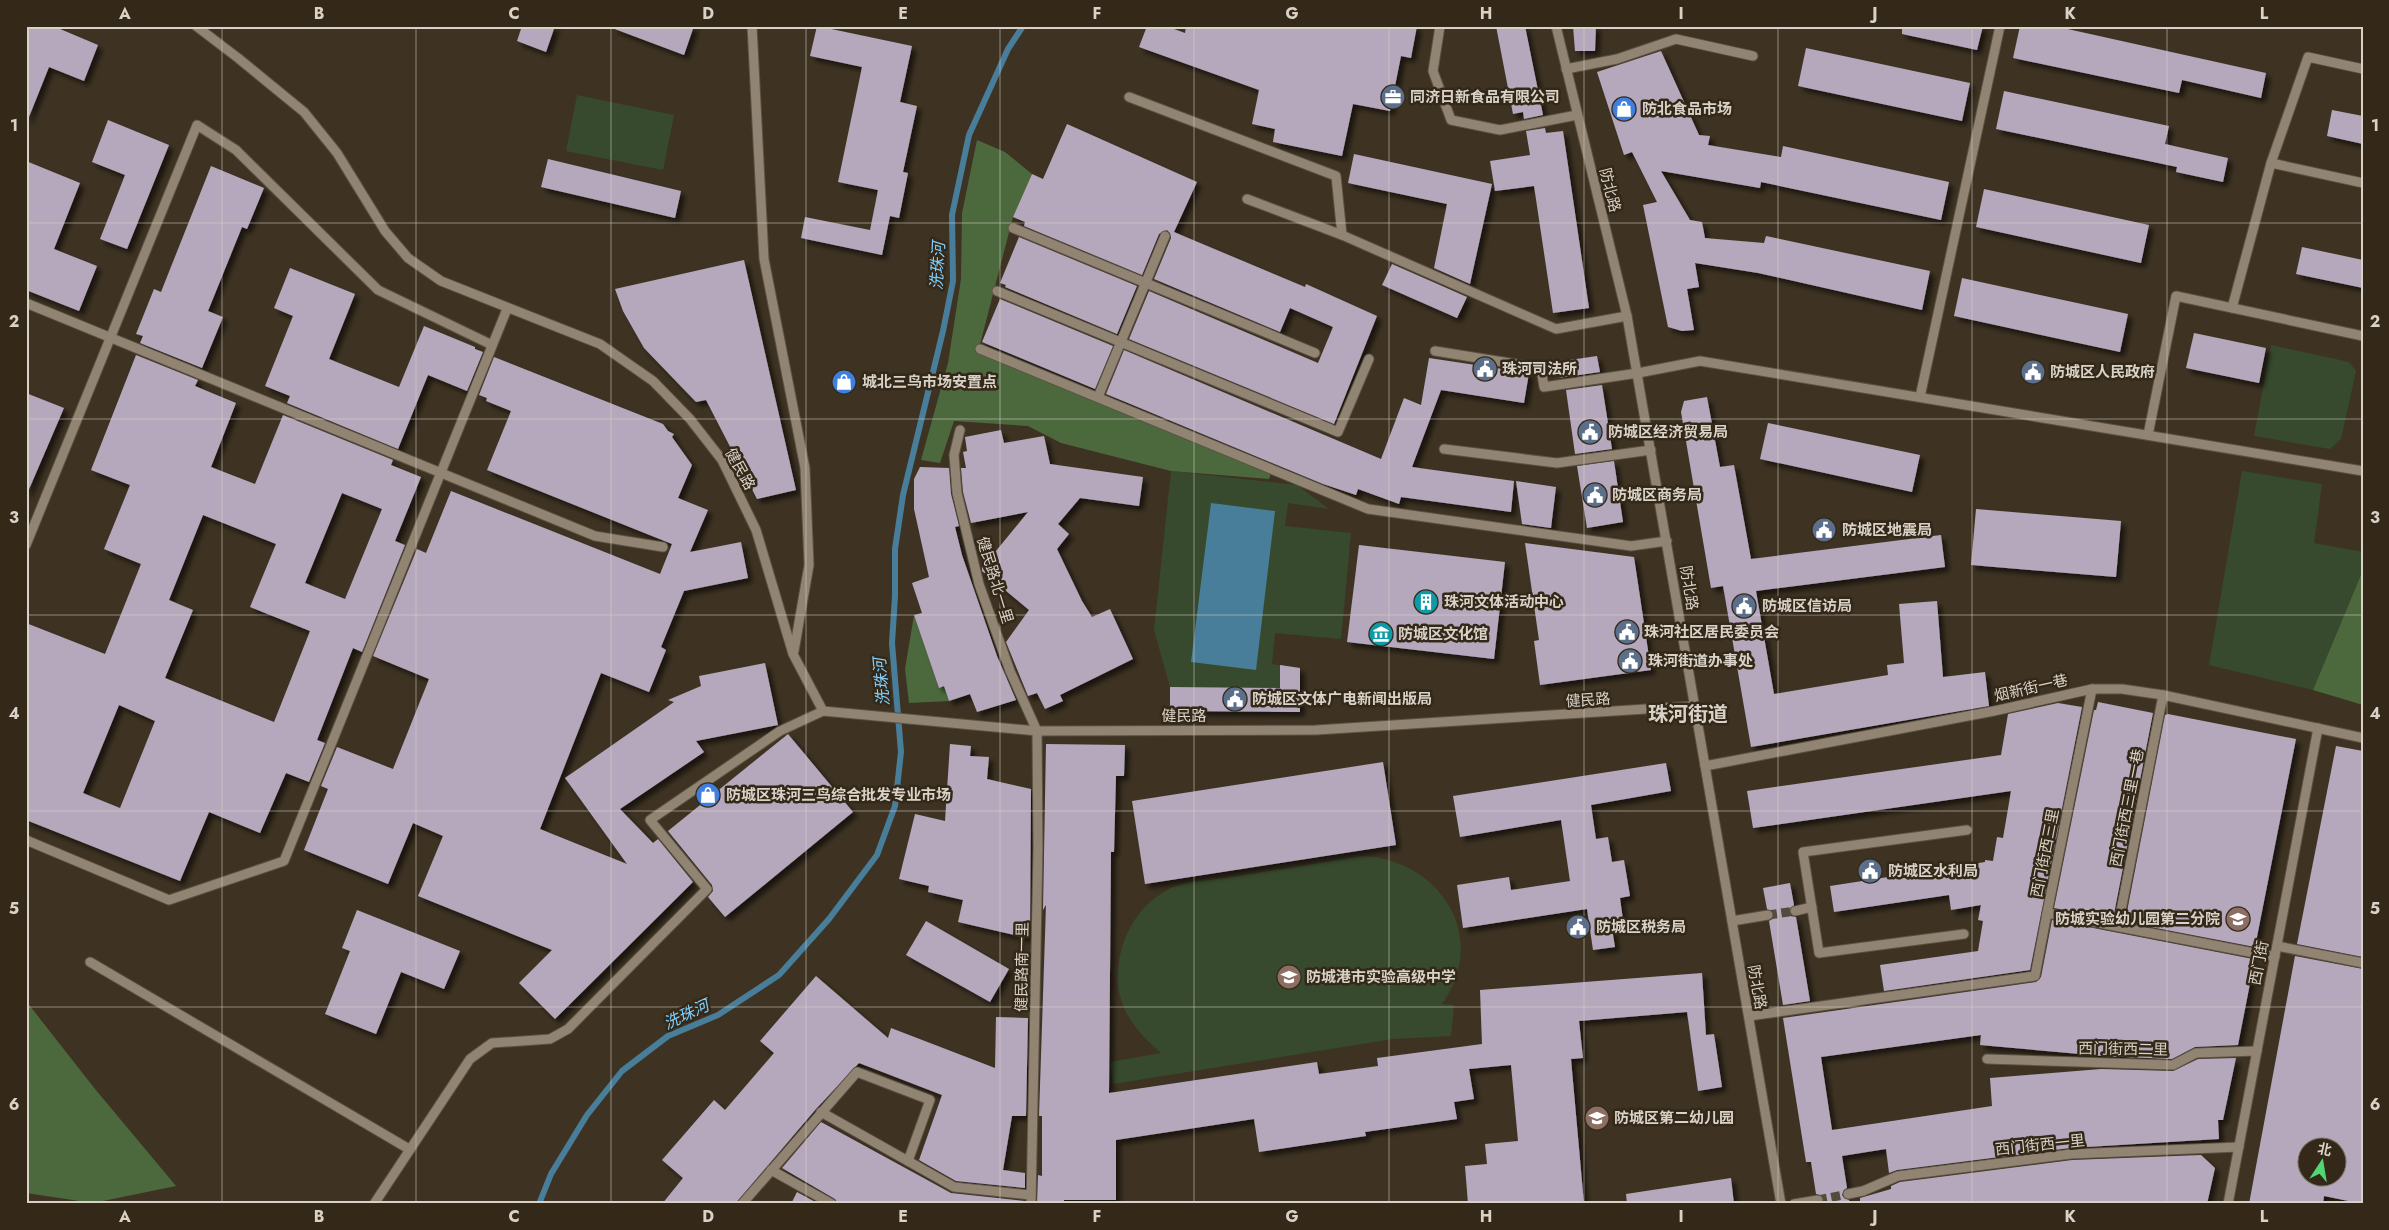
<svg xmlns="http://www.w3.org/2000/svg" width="2389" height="1230" font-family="Jost,'Noto Sans SC',sans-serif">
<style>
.green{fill:#374a2d}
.forest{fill:#4c693e}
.water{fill:#497e9b}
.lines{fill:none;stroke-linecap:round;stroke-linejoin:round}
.stream{stroke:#497e9b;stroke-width:6}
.building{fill:#b5a8bc;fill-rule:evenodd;filter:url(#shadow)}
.minor-tunnel{stroke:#554b3c;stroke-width:9;stroke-dasharray:9 4.5;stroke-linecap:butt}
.minor-casing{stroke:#5b5244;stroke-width:11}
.minor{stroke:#928472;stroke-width:9}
.grid{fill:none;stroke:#d9d2c8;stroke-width:1;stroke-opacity:0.55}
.labels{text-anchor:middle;stroke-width:5;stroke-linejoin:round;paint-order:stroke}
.poi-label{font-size:15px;font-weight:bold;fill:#d9d2c8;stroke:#342919;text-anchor:start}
.street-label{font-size:15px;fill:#d9d2c8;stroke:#342919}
.water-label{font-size:16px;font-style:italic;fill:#7fd0ff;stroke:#342919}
.district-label{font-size:20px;font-weight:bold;fill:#d9d2c8;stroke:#342919}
.neatline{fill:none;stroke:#d9d2c8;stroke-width:2}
.grid-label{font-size:16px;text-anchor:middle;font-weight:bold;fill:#d9d2c8}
</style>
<defs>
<filter id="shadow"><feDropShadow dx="4.5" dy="4.5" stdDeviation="2.5" flood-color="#0009"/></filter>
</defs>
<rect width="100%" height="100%" fill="#3e3323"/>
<g class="green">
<polygon points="577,95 674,115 663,170 566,151"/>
<polygon points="2271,345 2349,362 2356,371 2341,439 2330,449 2254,436"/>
<polygon points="1171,471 1297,485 1329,509 1288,503 1285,526 1351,533 1341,639 1275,633 1272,664 1300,668 1300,712 1170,711 1170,687 1154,630"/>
<polygon points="2242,471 2322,484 2314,543 2363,552 2363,570 2313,690 2209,665"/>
<path d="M1363,856C1440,860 1490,937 1442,1004L1454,1005L1451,1036L1393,1039L1113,1084L1110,1062L1161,1053C1133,1029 1112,1002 1119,962C1124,928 1144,899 1176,886C1192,880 1214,880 1232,877C1276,870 1319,863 1363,856Z"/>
</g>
<g class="forest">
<polygon points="977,140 1005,152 1032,174 1013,217 978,352 1271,474 1269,479 1171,471 1061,443 1028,426 954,421 940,463 921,460 948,363 961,279 962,213"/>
<polygon points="2363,570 2363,705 2313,690"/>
<polygon points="914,615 939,687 944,686 949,701 909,703 905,669"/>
<polygon points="26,1001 95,1089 176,1186 93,1203 26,1193"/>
</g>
<polygon class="water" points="1211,503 1275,511 1256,670 1191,662"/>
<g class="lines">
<polyline class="stream" points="539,1204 551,1174 587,1115 622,1071 668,1036 718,1015 779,975 829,919 877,855 895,806 901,752 892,643 895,596 895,549 903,495 943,331 953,281 952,215 969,135 1008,49 1023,26"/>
</g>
<g class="building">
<polygon points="26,26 53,26 98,45 84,81 49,67 27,122"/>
<polygon points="522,26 555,26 546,52 517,41"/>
<polygon points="613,26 694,26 684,55 612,28"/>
<polygon points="817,26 912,46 900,102 917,106 903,172 908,173 899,218 890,216 882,255 801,238 805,217 870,230 878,190 838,182 862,67 810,56"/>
<polygon points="1147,26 1166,26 1185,33 1186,26 1417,26 1411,58 1401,56 1390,111 1353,104 1342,156 1273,142 1275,129 1252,124 1259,90 1139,47"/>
<polygon points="1496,26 1525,26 1543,115 1524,119 1523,112 1513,114"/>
<polygon points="1573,26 1596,26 1595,51 1575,51"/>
<polygon points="1902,26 1983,26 1977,50 1902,34"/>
<polygon points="2020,26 2054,26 2266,73 2261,98 2182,80 2179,93 2013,58"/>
<polygon points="1806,48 1970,83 1962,121 1798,86"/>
<polygon points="1661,51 1699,135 1710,136 1708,145 1781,157 1783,146 1949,182 1941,220 1761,182 1760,188 1661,171 1690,220 1702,222 1705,238 1764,243 1766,236 1930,271 1922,310 1758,273 1695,263 1699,287 1687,289 1694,330 1682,331 1668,327 1643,205 1657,202 1632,152 1624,155 1597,72"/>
<polygon points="2004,91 2169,126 2165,144 2228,158 2223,182 2176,172 2177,167 1996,129"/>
<polygon points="2332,110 2363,116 2363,144 2327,136"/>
<polygon points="108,120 169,145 127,249 100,239 125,175 92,162"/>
<polygon points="1067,124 1197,182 1174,232 1305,287 1306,284 1377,316 1334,424 1129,339 1149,291 1318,363 1333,327 1290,308 1280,332 1154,279 1171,238 1170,233 1167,230 1159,234 1142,275 1024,226 1025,222 1013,217 1032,174 1043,179"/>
<polygon points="1545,128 1546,133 1563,131 1589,308 1553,313 1534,186 1495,191 1490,161 1530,155 1526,131"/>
<polygon points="1354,154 1492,184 1470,284 1434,268 1447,204 1348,183"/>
<polygon points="548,159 681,191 675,218 541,187"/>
<polygon points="26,161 80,183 54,249 97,266 79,311 26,290"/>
<polygon points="211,166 264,188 247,229 242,227 208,311 223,317 202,368 140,343 143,336 136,334 154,289 161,292"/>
<polygon points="1984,189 2149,225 2141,263 1976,227"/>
<polygon points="1019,237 1137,286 1117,334 1005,287 1006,285 1000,283"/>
<polygon points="2302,247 2363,260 2363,288 2296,274"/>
<polygon points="744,260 796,490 757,499 706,400 696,402 644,348 623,311 615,289"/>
<polygon points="1392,264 1467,297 1457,318 1382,285"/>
<polygon points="290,268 355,294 329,359 399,387 424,326 475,347 475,349 483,352 467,391 428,375 398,449 287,403 290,396 265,386 293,316 274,308"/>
<polygon points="1962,278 2128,314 2120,352 1954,316"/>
<polygon points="1000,299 1113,346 1095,389 982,342"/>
<polygon points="2194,333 2266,348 2259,383 2186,368"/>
<polygon points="1124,350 1381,459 1404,398 1421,405 1429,358 1529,373 1524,403 1441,390 1412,467 1514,481 1511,512 1401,497 1399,504 1358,489 1356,495 1323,484 1128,403 1106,394"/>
<path d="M136,355L198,380L195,386L236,403L211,467L255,484L283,415L393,460L391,465L421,477L395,541L405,545L362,652L353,648L317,740L325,743L309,782L286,773L260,833L209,812L180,881L26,820V623L105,654L141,564L104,549L130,485L91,470ZM342,493L382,509L345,599L305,583ZM203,515L276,544L250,607L310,631L274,722L165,678L193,610L169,600ZM119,705L155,721L120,808L83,793Z"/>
<polygon points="1597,356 1600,372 1559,378 1556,362"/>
<polygon points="494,357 663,424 668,431 674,434 672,437 692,465 678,498 708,510 690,552 741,542 748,578 684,591 661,647 666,650 649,692 601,673 540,829 627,864 565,778 674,702 668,700 701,686 699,676 765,663 778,725 696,741 704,752 620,809 653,843 658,839 693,882 555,1019 519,983 552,950 418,896 443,836 413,823 388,884 304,850 328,789 321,786 337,747 393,769 429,679 373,656 417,549 426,553 451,491 660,574 672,544 487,470 511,411 486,401 487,398 479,395"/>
<polygon points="1602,385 1612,449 1575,454 1566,390"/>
<polygon points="26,393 64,408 27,494 26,494"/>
<polygon points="1707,397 1720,467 1734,465 1751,559 1941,535 1945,567 1756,591 1774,694 1888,675 1887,665 1904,663 1899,604 1937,601 1943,677 1985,672 1989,706 1751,747 1723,586 1711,588 1681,412 1684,401"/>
<polygon points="1768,423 1920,455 1912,492 1760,459"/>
<polygon points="1001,430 1004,443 1044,436 1050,464 1143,477 1139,506 1080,498 1058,524 1069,534 1057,549 1082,601 1092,617 1110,609 1133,659 1060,695 1063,701 1045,709 1037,693 1028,696 1006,642 1029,610 982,571 982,568 1028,512 971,523 963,492 961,468 966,468 963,452 967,451 965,437"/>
<polygon points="1614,461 1623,522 1587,528 1577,466"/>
<polygon points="920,467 949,468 951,494 959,526 955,527 962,555 997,656 1016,700 977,712 970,694 949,701 944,686 939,688 914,615 922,613 912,583 929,577 914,509 914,479"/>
<polygon points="1516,481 1556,487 1551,528 1522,524"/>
<polygon points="1976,509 2121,521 2116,577 1971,565"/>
<polygon points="1525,543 1634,557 1651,670 1540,685 1534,641 1539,640"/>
<polygon points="1359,545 1505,562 1494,659 1347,642"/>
<polygon points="1280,665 1300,668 1300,712 1170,711 1170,687 1280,688"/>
<polygon points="2098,702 2153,713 2113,919 2054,908 2094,710 2096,710"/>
<polygon points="2058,703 2082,707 2030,970 1884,991 1880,965 1978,951 1983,921 1978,920 1981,905 1951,910 1949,895 1834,912 1830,886 1985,862 1985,860 1993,861 1997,837 2003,838 2011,791 1753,828 1747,791 2001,755 2008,714"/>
<polygon points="2168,714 2296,739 2255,947 2125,922 2165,715"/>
<polygon points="788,734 853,812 725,917 708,897 713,891 712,885 668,831"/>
<polygon points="950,744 971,746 970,756 989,757 987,779 1031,789 1030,932 1027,938 958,922 963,900 928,892 929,886 899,879 915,814 945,821"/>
<polygon points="1046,744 1125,745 1124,776 1116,776 1114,852 1111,852 1109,1093 1317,1062 1319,1074 1378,1066 1377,1058 1482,1044 1480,990 1702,973 1706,1035 1714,1034 1722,1087 1698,1091 1687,1012 1579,1021 1583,1058 1571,1059 1584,1204 1468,1204 1465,1166 1487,1164 1485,1144 1518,1141 1511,1065 1469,1069 1474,1099 1454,1102 1457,1119 1365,1132 1366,1136 1259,1152 1254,1119 1116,1140 1116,1200 1064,1200 1064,1204 1037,1204 1038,1175 1042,1176 1042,1116 1039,1116 1046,905 1043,910"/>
<polygon points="2336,746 2363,751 2363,957 2297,944"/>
<polygon points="1383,762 1396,845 1145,884 1132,801"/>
<polygon points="1666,763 1671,791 1591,805 1596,839 1608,837 1612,862 1624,860 1630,896 1620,898 1623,920 1611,922 1615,947 1593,950 1587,909 1463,928 1457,885 1509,877 1511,890 1570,881 1561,820 1460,837 1453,796"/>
<polygon points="1790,883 1794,905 1789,912 1791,916 1796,917 1810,1001 1783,1005 1769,921 1774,918 1774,914 1767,909 1763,888"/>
<polygon points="357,910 460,951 444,989 401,972 376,1034 325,1014 350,951 342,948"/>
<polygon points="2052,920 2253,959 2252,963 2254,963 2238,1045 2195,1047 2172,1059 2102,1056 1980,1045 1981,1035 1821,1057 1832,1130 1992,1106 1990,1078 2101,1069 2173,1071 2198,1059 2236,1058 2223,1120 2218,1120 2219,1139 2070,1148 1897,1170 1889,1173 1886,1149 1842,1156 1847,1188 1844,1190 1842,1195 1844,1198 1849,1200 1850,1204 1823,1204 1823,1196 1816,1194 1811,1162 1806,1162 1783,1018 2036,982 2041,977"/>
<polygon points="926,921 1009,969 990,1002 906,955"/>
<path d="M2295,956L2363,969V1204L2324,1196L2323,1204H2249ZM2306,1148H2336V1178H2306Z"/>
<polygon points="816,976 888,1038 891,1028 995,1068 996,1017 1028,1018 1026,1116 1012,1116 1003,1170 1025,1173 1025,1188 956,1181 919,1160 942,1095 859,1063 816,1109 735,1204 662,1204 683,1178 662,1160 714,1100 725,1110 774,1053 760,1041"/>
<polygon points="821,1122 951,1193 1025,1201 1025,1204 838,1204 835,1199 782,1168"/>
<polygon points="2201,1155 2215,1168 2207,1204 1860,1204 1860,1198 1891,1189 1891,1186 1900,1182 2072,1160"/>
<polygon points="1731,1178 1734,1204 1627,1204 1626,1194"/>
<polygon points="797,1192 819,1204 791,1204"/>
</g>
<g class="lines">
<g class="minor-tunnel">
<polyline points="1768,915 1795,911"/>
<polyline points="1818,1200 1848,1194"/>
</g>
<defs>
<g id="minor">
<polyline points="196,26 238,58 304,112 337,153 385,231 408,258 441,281 600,344 653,381 690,419 722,460 756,530 793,654 823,711 1037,731 1316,730 1693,706"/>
<polyline points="752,26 764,259 805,468 809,565 794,651"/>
<polyline points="1440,26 1433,71 1451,120 1500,130 1577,115"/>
<polyline points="1556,26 1627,316 1781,1204"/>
<polyline points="1566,69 1617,59 1676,39 1753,56"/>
<polyline points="1129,97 1336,176 1342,235"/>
<polyline points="2271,163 2363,183"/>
<polyline points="1247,199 1342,235 1556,329 1627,316"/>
<polyline points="1013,228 1315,353"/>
<polyline points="997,291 1338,432 1369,359"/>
<polyline points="26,303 595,536 663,547"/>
<polyline points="2232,308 2271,163 2308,57 2363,69"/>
<polyline points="980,349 1368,509 1631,546 1667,541"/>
<polyline points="1435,351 1541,368 1544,387 1638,373 1700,361 2363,471"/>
<polyline points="1098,397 1165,236"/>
<polyline points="1920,397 2000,26"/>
<polyline points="960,430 954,455 957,493 979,584 1010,671 1037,731 1038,848 1031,1204"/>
<polyline points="2148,435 2176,296 2363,336"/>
<polyline points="1444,449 1557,463 1651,450"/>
<polyline points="26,545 197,125 236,150 378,290 492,345"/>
<polyline points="2092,689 2047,913 2275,957"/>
<polyline points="1705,766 1994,711 2092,689 2122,689 2163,695 2363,738"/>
<polyline points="26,840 169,900 284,861 507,309"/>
<polyline points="1795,911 1812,907"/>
<polyline points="1732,921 1768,915"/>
<polyline points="2118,926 2163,695"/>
<polyline points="1964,934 1819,953 1803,852 1967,830"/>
<polyline points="2277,946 2363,963"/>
<polyline points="90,962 409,1149"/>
<polyline points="1749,1016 2035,976 2047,913"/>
<polyline points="1987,1059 2173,1065 2196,1053 2257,1051"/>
<polyline points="821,1112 954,1187 1031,1195"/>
<polyline points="771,1170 832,1204"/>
<polyline points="1848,1194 1863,1191 1898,1176 2071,1154 2239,1147"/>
<polyline points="374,1204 470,1059 492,1043 550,1039 568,1029 707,889 650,820 780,731 823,711"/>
<polyline points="742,1204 857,1072 930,1100 908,1161"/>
<polyline points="1794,1204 1818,1200"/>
<polyline points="2228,1204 2318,728"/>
</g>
</defs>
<use href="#minor" class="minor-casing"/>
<use href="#minor" class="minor"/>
</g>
<path class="grid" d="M222,26V1204M416,26V1204M611,26V1204M806,26V1204M1000,26V1204M1194,26V1204M1389,26V1204M1584,26V1204M1778,26V1204M1972,26V1204M2167,26V1204M26,223H2363M26,419H2363M26,615H2363M26,811H2363M26,1007H2363"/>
<defs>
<symbol id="office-disc" viewBox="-11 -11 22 22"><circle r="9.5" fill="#5c6f8a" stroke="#342919"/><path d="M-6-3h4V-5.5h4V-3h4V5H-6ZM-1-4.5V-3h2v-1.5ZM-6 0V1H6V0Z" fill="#fff"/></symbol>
<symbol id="shop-disc" viewBox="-11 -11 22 22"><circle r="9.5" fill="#3f7fe0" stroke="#342919"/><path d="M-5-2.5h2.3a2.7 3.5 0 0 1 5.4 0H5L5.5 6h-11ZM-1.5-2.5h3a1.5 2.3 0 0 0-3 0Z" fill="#fff"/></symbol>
<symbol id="civic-disc" viewBox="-11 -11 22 22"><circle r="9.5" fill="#5c6f8a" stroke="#342919"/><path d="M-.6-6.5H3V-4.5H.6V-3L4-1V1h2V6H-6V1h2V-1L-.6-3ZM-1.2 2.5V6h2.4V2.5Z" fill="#fff"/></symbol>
<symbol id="building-disc" viewBox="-11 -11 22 22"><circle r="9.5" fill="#0f9aa8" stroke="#342919"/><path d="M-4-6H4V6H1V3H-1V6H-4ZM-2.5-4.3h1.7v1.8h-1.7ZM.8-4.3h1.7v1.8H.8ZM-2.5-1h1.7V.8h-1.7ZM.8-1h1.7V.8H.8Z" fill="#fff"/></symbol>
<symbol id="museum-disc" viewBox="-11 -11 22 22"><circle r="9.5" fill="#0f9aa8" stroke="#342919"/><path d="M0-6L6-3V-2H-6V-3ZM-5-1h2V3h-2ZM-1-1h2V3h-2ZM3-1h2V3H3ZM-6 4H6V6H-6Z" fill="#fff"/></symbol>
<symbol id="school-disc" viewBox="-11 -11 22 22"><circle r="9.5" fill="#8d6e63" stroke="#342919"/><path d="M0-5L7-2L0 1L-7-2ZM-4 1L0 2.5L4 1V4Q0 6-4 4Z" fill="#fff"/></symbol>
</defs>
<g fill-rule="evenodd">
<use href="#office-disc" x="1379" y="83" width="28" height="28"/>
<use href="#shop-disc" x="1610" y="95" width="28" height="28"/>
<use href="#civic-disc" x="1471" y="355" width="28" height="28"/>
<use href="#civic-disc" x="2019" y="358" width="28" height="28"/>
<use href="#shop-disc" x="830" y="368" width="28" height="28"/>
<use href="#civic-disc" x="1576" y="418" width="28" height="28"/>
<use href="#civic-disc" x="1581" y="481" width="28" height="28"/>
<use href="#civic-disc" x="1810" y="516" width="28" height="28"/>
<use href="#building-disc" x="1412" y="588" width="28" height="28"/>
<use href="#civic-disc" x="1730" y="592" width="28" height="28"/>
<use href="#civic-disc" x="1613" y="618" width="28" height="28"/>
<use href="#museum-disc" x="1367" y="620" width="28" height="28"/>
<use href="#civic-disc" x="1616" y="647" width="28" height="28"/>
<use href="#civic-disc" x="1221" y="685" width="28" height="28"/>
<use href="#shop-disc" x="694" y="781" width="28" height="28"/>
<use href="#civic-disc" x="1856" y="857" width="28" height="28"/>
<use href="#school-disc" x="2224" y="905" width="28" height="28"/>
<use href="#civic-disc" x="1564" y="913" width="28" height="28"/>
<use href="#school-disc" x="1275" y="963" width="28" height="28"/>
<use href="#school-disc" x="1583" y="1104" width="28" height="28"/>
</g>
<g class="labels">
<g class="poi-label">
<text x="1410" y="102">同济日新食品有限公司</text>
<text x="1642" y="114">防北食品市场</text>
<text x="1502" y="374">珠河司法所</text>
<text x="2050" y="377">防城区人民政府</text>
<text x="862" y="387">城北三鸟市场安置点</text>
<text x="1608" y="437">防城区经济贸易局</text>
<text x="1612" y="500">防城区商务局</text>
<text x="1842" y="535">防城区地震局</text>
<text x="1444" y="607">珠河文体活动中心</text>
<text x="1762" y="611">防城区信访局</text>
<text x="1644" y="637">珠河社区居民委员会</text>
<text x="1398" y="639">防城区文化馆</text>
<text x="1648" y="666">珠河街道办事处</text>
<text x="1252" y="704">防城区文体广电新闻出版局</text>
<text x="726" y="800">防城区珠河三鸟综合批发专业市场</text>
<text x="1888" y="876">防城区水利局</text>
<text x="2220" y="924" text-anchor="end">防城实验幼儿园第二分院</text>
<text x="1596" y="932">防城区税务局</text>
<text x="1306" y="982">防城港市实验高级中学</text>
<text x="1614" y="1123">防城区第二幼儿园</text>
</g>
<g class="street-label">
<text transform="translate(1610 190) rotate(76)" y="5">防北路</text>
<text transform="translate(740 469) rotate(61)" y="5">健民路</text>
<text transform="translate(995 580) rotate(73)" y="5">健民路北一里</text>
<text transform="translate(1689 588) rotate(81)" y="5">防北路</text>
<text transform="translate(2031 688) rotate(-13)" y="5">烟新街一巷</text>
<text transform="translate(1588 700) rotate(-4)" y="5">健民路</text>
<text x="1184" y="721">健民路</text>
<text transform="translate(2127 808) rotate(-79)" y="5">西门街西三里一巷</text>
<text transform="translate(2045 853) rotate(-79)" y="5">西门街西三里</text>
<text transform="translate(2259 963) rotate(-79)" y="5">西门街</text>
<text transform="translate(1022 967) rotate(-89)" y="5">健民路南一里</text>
<text transform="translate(1757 987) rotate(80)" y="5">防北路</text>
<text transform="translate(2123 1049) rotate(1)" y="5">西门街西二里</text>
<text transform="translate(2040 1145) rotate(-6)" y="5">西门街西一里</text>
</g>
<g class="water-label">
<text transform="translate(937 266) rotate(-87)" y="6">洗珠河</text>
<text transform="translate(881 682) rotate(-95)" y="6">洗珠河</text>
<text transform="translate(686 1014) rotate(-25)" y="6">洗珠河</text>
</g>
<g class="district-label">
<text x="1688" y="721">珠河街道</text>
</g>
</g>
<rect width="2389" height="1230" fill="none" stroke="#342919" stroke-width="55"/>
<g transform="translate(2322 1162) rotate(12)"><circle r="24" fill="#342919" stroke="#766d5f"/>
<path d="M0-4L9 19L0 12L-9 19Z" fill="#51d674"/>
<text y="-8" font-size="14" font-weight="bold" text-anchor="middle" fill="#d9d2c8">北</text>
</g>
<rect x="28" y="28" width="2334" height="1174" class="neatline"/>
<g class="grid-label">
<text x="125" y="19">A</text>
<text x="319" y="19">B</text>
<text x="514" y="19">C</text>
<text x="708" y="19">D</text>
<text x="903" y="19">E</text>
<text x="1097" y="19">F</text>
<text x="1292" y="19">G</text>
<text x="1486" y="19">H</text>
<text x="1681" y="19">I</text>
<text x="1875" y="19">J</text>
<text x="2070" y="19">K</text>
<text x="2264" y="19">L</text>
<text x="14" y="131">1</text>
<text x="2375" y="131">1</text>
<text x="14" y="327">2</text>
<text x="2375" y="327">2</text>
<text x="14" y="523">3</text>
<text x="2375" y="523">3</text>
<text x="14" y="719">4</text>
<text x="2375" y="719">4</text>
<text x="14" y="914">5</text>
<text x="2375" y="914">5</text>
<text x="14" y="1110">6</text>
<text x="2375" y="1110">6</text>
<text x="125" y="1222">A</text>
<text x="319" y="1222">B</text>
<text x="514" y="1222">C</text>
<text x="708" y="1222">D</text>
<text x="903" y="1222">E</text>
<text x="1097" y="1222">F</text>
<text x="1292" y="1222">G</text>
<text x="1486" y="1222">H</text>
<text x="1681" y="1222">I</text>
<text x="1875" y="1222">J</text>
<text x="2070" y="1222">K</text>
<text x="2264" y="1222">L</text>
</g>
</svg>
